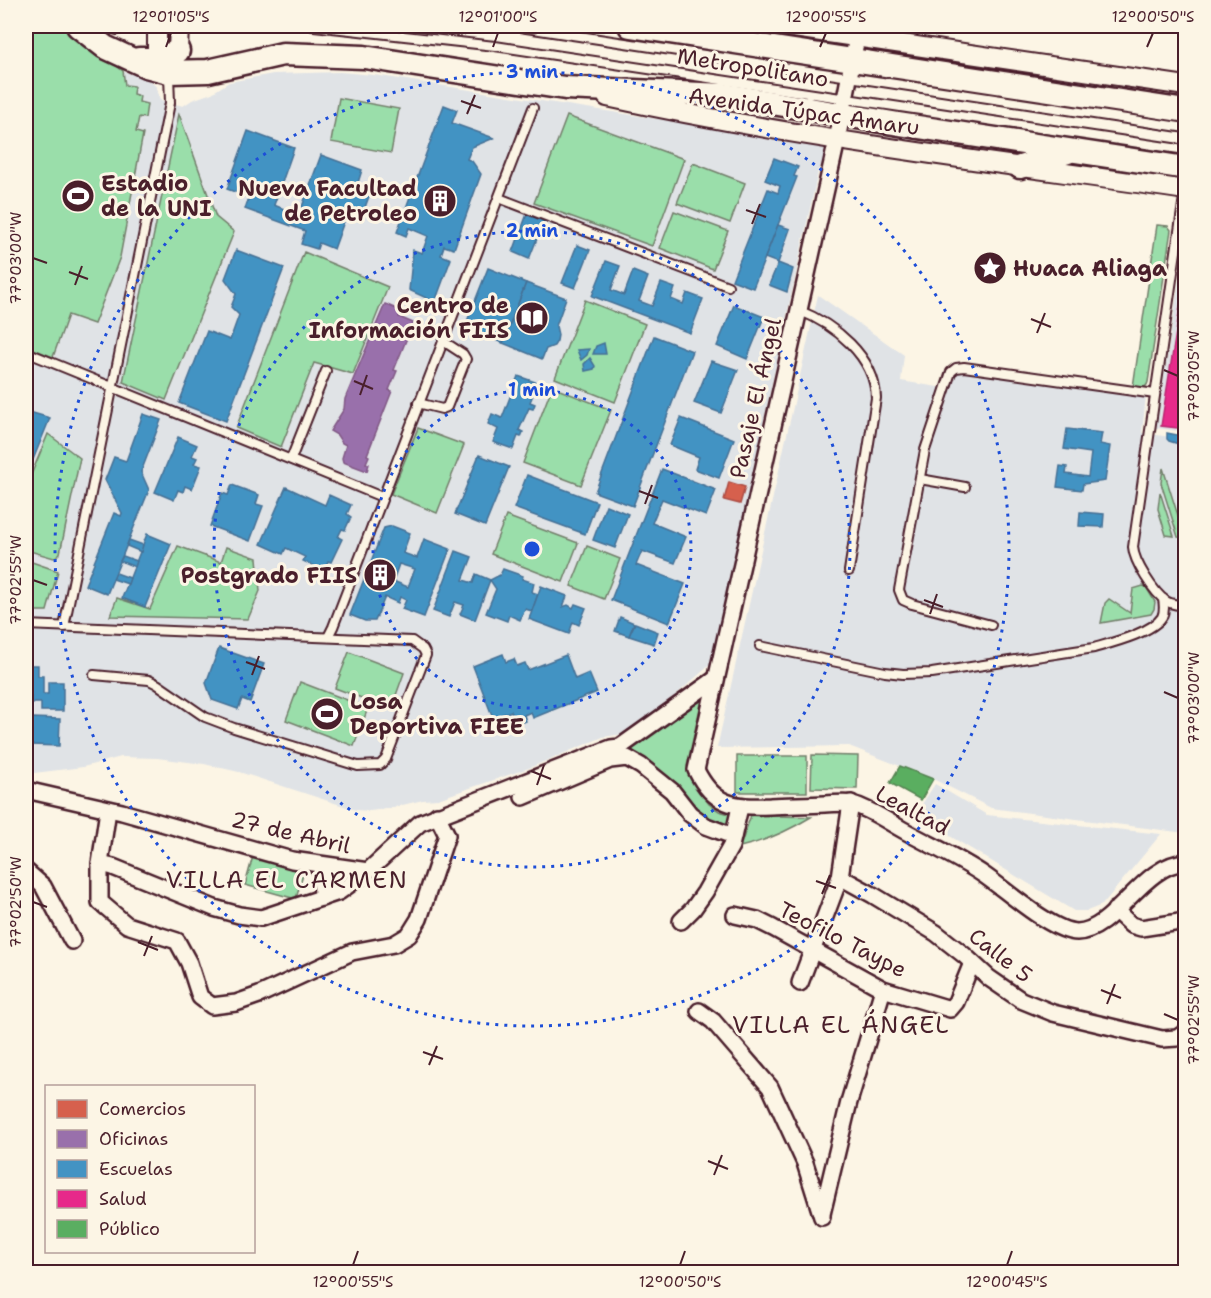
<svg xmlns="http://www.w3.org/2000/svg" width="1211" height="1298" font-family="'Shantell Sans',sans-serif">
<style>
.built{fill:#e0e3e6}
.green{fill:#9adeaa;stroke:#727e6a;stroke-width:1.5}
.shops{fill:#d6604d;stroke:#ac4c43;stroke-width:1.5}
.offices{fill:#9970ab;stroke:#815885;stroke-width:1.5}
.schools{fill:#4393c3;stroke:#457095;stroke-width:1.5;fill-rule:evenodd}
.health{fill:#e7298a;stroke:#b8266e;stroke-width:1.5}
.public{fill:#5aae61;stroke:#558351;stroke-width:1.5}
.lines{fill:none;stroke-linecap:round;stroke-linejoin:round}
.service-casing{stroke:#4a1f2b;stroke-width:12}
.minor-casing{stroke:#4a1f2b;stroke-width:20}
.tertiary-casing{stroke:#4a1f2b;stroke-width:22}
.primary-casing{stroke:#4a1f2b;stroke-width:27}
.service{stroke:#fcf5e5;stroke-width:8}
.minor{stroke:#fcf5e5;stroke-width:15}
.tertiary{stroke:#fcf5e5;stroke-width:18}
.primary{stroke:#fcf5e5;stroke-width:22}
.ticks{fill:none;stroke:#4a1f2b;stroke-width:2}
.ring{fill:none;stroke:#1d4ed8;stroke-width:3;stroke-dasharray:3 6}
.labels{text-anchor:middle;stroke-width:6;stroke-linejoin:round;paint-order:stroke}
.street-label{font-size:22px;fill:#4a1f2b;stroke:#fcf5e5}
.poi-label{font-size:22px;font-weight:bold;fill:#4a1f2b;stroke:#fcf5e5;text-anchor:start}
.neighbourhood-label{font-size:24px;letter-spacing:1.5px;fill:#4a1f2b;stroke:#fcf5e5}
.centre{fill:#1d4ed8;stroke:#fcf5e5;stroke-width:3}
.ring-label{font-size:18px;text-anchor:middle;font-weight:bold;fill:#1d4ed8;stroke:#fcf5e5;stroke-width:6;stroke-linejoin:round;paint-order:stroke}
.neatline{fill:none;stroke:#4a1f2b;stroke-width:2}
.ticks-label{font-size:15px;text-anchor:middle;fill:#4a1f2b}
</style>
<rect width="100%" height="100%" fill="#fcf5e5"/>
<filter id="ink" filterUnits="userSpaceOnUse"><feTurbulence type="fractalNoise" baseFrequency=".0167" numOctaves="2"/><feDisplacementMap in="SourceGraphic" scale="12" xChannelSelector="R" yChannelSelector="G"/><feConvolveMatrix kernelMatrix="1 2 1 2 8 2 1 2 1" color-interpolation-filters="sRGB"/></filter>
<g filter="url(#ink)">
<g class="built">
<polygon points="26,26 66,26 123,71 151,81 157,88 160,100 183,106 192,100 212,93 229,82 273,74 340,72 374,75 806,142 820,143 826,151 826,156 818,172 711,664 654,714 623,734 603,737 529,768 438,799 423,800 386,809 370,811 356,810 239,772 204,764 157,758 121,757 83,767 26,774"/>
<polygon points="1185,243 1185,432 1156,428"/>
<polygon points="818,295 904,355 901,381 944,388 957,368 1146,395 1142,433 1185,439 1185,833 991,808 933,779 849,746 717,748"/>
<polygon points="935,784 987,815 1161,834 1102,905 1087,911 1074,911 915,815"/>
</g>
<g class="green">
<polygon points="26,26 66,26 123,71 125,85 134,86 133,94 140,96 139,102 147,104 145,118 139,117 136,132 143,134 120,257 94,324 68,315 53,357 26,346"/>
<polygon points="339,98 399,109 391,153 331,142"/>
<polygon points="179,114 216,217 234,232 166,400 123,382"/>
<polygon points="567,116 684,159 652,246 534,203"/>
<polygon points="693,163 745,183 730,223 677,203"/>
<polygon points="674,211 728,231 713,269 660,248"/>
<path d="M1157,225L1168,226L1171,230L1148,382C1146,390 1139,388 1133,387Z"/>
<polygon points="304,252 388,287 353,374 314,363 281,447 236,428"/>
<polygon points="585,300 645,324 615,402 555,378"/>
<polygon points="552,387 611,410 581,485 523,463"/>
<polygon points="418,428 464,445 437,513 391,494"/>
<polygon points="48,434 80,458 60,553 54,558 26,550 26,487"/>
<polygon points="1163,468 1185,538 1178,537 1161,483"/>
<polygon points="1160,492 1174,536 1166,535 1158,509"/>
<polygon points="506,516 578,543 563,582 491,554"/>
<polygon points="178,546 221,562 226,547 257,558 260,591 248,619 110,616 117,598 150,609"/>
<polygon points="587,546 620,559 604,599 571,586"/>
<polygon points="26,560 58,571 47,611 26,611"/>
<polygon points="1143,586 1146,587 1155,602 1154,609 1151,614 1101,623 1105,603 1109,599 1130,613 1133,589"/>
<polygon points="349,652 404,673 391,709 335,688"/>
<polygon points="300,682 368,708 354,746 286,720"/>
<polygon points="697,698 702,699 687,766 692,781 709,804 719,811 733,815 729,829 698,815 630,749"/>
<polygon points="812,755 858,756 857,789 811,788"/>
<rect x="737" y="756" width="70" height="36"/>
<path d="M751,815L811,817C788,831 767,841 740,847Z"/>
<polygon points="253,856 304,870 296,899 245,885"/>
</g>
<polygon class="shops" points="729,482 745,487 740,504 724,500"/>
<polygon class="offices" points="385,304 401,311 399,317 413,323 394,370 397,371 389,390 392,391 367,455 369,456 366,463 369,464 367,471 343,462 342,458 346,445 342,443 337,435 330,431 344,409 345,399"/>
<g class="schools">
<polygon points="444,105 457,110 452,123 494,138 472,147 467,159 472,161 481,174 454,249 444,246 441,255 451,259 435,302 409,290 413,250 422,253 428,236 409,228 406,236 397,232"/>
<polygon points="248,131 294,148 274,205 299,215 321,155 362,170 357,186 371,191 360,221 346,216 334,249 319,243 317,249 301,244 305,231 245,209 249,197 227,189"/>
<polygon points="774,158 798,167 794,176 797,177 753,288 732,280 768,189 778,193 780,186 765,180"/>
<polygon points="527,214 544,221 529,259 513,252"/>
<polygon points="778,225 790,229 778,263 765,258"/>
<polygon points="577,245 590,250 575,288 562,283"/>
<polygon points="236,250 284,268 226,421 179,403 207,331 230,340 239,315 231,307 236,294 225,279"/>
<polygon points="606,261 620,266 611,290 624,295 633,271 648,277 639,301 652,306 661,283 675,288 671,299 683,304 687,293 703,299 690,333 592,296"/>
<polygon points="778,263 793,269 787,292 769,285"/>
<polygon points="488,268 526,283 503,343 464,329"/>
<polygon points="526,283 566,298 556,326 558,335 557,341 554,346 546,349 542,359 503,343"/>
<polygon points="734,305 764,317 747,359 717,346"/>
<polygon points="654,336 692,351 633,506 595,492"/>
<polygon points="604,343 606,354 593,354 596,346"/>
<polygon points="589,349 587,355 581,360 577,350"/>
<polygon points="590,358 595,366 594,369 585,371 584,364"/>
<polygon points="711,361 738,370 721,413 694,403"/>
<polygon points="518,376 538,383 530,402 535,404 533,409 529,408 519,430 523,432 521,437 518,436 513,449 493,442 498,429 488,424 492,414 502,418"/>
<polygon points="26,411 50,418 26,477"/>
<polygon points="143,414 161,420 141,472 149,490 107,594 85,585 114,513 121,516 122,513 105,480 114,457 126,461"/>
<polygon points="681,418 734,439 719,478 695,469 699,457 670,445"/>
<polygon points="1067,429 1102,433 1100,444 1110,446 1105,481 1083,484 1082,490 1057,487 1060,466 1067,467 1066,474 1088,477 1091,453 1064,449"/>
<polygon points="1167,433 1183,436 1182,445 1169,441 1167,439"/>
<polygon points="178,437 197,445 192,456 197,458 194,464 201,466 192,489 185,486 183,492 178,490 174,500 155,492"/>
<polygon points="479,455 509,467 485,526 455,514"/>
<polygon points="662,469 716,490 706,516 662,499 652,523 686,537 675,563 642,551 636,565 685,584 669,623 611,600"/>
<polygon points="527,475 597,502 585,534 514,508"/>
<polygon points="232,485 259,495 256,504 263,506 250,541 210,526 222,493 228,495"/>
<polygon points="286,487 325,505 329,495 351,505 347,514 351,517 345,530 342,529 338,537 342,539 331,562 328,561 324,571 303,561 305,557 286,548 283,554 261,544"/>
<polygon points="606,505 628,514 615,548 593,540"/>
<polygon points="1080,512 1104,514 1103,527 1079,526"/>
<path d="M392,526L410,533L403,553L417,558L424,539L450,549L424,617L402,609L406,600L400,597L398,603L385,597L375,621H365L350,615L384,528ZM399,564L415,569L408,587L393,581Z"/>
<polygon points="147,534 171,544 145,607 122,598"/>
<polygon points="129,540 143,545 141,552 127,546"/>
<polygon points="456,551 472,557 463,580 473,583 476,574 490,580 475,620 460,614 464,605 455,602 449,617 433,611"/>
<polygon points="123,556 137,561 135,567 120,561"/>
<polygon points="503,569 523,576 522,579 534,583 532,592 538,594 532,611 525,609 520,620 509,615 507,621 486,613 496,589 490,580 500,575"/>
<polygon points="116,573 130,578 128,584 113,579"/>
<polygon points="541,586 567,596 563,607 568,605 573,608 575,604 586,608 579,625 573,622 569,634 529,619"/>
<polygon points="620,617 634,623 629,636 615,631"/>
<polygon points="635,623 658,632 654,644 629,636"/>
<polygon points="219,648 264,664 250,702 242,699 238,709 212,700 206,683"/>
<polygon points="503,654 506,662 514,659 517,666 525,663 528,670 566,655 575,679 589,673 597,692 533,718 531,712 524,715 526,721 506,729 503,720 513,716 511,711 493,718 473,666"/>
<polygon points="26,665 38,665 38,676 43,676 43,694 48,694 48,682 63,682 63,711 41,711 41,703 31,703 31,696 26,696"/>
<polygon points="32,718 60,719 59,746 31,745"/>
</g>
<polygon class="health" points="1186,269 1186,429 1161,426"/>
<polygon class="public" points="900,766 933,779 921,800 890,783"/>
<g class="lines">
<defs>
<g id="service">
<polyline points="102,26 117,30 128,26"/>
<polyline points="314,26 495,46 1186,150"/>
<polyline points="513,26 1186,128"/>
<path d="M1185,190L1133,547C1134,562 1154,593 1166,601C1172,605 1179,605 1186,605"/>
<polyline points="499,198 728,286"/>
<path d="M798,310C834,324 875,356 876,398L849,571"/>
<polyline points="26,352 382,497"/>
<polyline points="418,403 442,409 447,407 466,359 463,354 443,341"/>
<polyline points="291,459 326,371"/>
<polyline points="920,479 965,487"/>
<polyline points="26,625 412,641 423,649 426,655 386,759 380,765 358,766 234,728 205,717 157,684 149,680 94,675"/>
<polyline points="991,625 912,604 903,600 899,590 925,450 951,372 956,368 964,367 1155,394"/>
<polyline points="64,627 170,103 169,75"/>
<polyline points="328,637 333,627 533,108"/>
<path d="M760,646L885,672L903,674L932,673L1094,648C1111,643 1152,633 1162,617C1165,611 1164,605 1163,599"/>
</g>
<g id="minor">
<path d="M857,37L837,140L696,770C714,806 733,807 770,806C789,805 807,805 825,804C833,804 845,802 852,804C871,809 888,822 905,831C932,846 959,858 984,875C1006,890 1052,932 1077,932C1115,931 1142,864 1186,862"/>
<polyline points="26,790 122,812 292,860 368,871 420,823 611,748 620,747 714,680"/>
<polyline points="523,797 610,760 627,758 641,766 672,791 690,814 706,826 733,836"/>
<polyline points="108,810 100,864 100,902 127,925 177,941 189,963 200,997 212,1006 236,1003 259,995 352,952 394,944 409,935 419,919 447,835 437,815"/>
<polyline points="100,864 113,867 214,908 239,915 261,918 339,892 368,871"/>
<polyline points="321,865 322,898"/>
<polyline points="26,871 43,886 72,941"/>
<polyline points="840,877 873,895 936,933 964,955 989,978 1021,1000 1053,1013 1162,1039 1177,1038 1186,1032"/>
<polyline points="1115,910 1131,925 1141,928 1186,921"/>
<polyline points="735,915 757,920 773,928 883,989 950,1009 956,1002 972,963"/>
<polyline points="681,921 693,909 705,892 731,846 740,807"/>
<polyline points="800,983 840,877 851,803"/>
<polyline points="699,1011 713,1021 770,1087 805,1163 822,1217"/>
<polyline points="822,1214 849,1102 883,989"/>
</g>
<g id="tertiary">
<polyline points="157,26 157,59 169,72 178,51 179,26"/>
<polyline points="781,26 1186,86"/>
<path d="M607,97C798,139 992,162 1186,190"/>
</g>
<g id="primary">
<polyline points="78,26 105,47 146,66 169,72 208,71 283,54 364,57 565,88 725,95 899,124 1186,168"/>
<polyline points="630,26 1186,111"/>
<polyline points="139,59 157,59 178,51"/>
<polyline points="1020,167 1068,152"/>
</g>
</defs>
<use href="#service" class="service-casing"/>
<use href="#minor" class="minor-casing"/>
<use href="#tertiary" class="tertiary-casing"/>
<use href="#primary" class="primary-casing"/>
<use href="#service" class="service"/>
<use href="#minor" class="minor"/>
<use href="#tertiary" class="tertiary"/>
<use href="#primary" class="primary"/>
</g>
</g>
<path class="ticks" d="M166,47L171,33M493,47L498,33M820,47L826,33M1147,47L1153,33M461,101L481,108M467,114L475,95M746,210L766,217M752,224L760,204M33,258L47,263M69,272L88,279M75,285L82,266M1031,319L1051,327M1037,333L1045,313M1164,370L1178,376M354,381L373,389M360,395L367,375M639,491L658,498M645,504L652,485M33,580L47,585M924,600L943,607M930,614L937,594M246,662L265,669M252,675L259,656M1164,692L1178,698M531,771L551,779M537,785L544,765M816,881L836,888M822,894L830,875M33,902L47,907M138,942L158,950M144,956L152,936M1101,990L1121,998M1107,1004L1115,984M1164,1014L1178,1020M423,1052L443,1059M429,1065L437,1046M708,1161L728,1169M714,1175L722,1155M353,1265L358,1251M680,1265L685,1251M1007,1265L1012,1251"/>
<g class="ring">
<circle cx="532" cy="549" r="159"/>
<circle cx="532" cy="549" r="318"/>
<circle cx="532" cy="549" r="477"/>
</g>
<defs>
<symbol id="stadium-disc" viewBox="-11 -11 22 22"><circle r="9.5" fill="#4a1f2b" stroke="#fcf5e5"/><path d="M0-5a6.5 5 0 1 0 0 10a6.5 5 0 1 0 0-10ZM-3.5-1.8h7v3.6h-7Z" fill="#fff"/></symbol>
<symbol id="building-disc" viewBox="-11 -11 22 22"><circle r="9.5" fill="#4a1f2b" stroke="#fcf5e5"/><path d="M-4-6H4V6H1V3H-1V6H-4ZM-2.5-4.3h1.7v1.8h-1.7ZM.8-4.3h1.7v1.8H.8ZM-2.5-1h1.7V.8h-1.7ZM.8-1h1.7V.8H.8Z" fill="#fff"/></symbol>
<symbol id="sight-disc" viewBox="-11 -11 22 22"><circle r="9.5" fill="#4a1f2b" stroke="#fcf5e5"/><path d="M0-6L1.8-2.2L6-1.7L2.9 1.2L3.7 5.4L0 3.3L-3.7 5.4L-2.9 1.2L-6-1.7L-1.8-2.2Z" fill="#fff"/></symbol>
<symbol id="library-disc" viewBox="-11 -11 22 22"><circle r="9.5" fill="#4a1f2b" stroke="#fcf5e5"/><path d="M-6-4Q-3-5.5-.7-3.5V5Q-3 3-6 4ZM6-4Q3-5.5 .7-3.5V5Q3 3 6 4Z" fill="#fff"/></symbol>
</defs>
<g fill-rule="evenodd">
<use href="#stadium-disc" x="59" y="177" width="38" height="38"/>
<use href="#building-disc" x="421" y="182" width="38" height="38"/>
<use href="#sight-disc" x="971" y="249" width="38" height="38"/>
<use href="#library-disc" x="513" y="299" width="38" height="38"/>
<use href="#building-disc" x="361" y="556" width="38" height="38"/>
<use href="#stadium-disc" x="308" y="695" width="38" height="38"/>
</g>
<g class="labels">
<g class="street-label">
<text transform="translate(753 67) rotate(9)" y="8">Metropolitano</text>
<text transform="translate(804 111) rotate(8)" y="8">Avenida Túpac Amaru</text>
<text transform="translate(755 398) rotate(-77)" y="8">Pasaje El Ángel</text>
<text transform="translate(913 810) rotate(28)" y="8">Lealtad</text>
<text transform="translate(291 832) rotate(13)" y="8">27 de Abril</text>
<text transform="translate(843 939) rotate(27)" y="8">Teofilo Taype</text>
<text transform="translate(1001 955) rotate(38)" y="8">Calle 5</text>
</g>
<g class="poi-label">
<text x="101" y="191">Estadio<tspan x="101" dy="25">de la UNI</tspan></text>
<text x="417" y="196" text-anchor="end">Nueva Facultad<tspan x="417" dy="25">de Petroleo</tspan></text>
<text x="1013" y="276">Huaca Aliaga</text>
<text x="509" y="313" text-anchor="end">Centro de<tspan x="509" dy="25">Información FIIS</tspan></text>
<text x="357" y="583" text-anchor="end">Postgrado FIIS</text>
<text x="350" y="709">Losa<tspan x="350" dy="25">Deportiva FIEE</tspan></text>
</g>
<g class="neighbourhood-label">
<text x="287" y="888">VILLA EL CARMEN</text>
<text x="841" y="1033">VILLA EL ÁNGEL</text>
</g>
</g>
<circle cx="532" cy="549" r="9" class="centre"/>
<g class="ring-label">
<text x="532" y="78">3 min</text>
<text x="532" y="237">2 min</text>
<text x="532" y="396">1 min</text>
</g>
<rect width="1211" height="1298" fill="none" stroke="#fcf5e5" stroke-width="66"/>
<rect x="45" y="1085" width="210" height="168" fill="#fcf5e5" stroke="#b59f9b" stroke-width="1.5"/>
<rect x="57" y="1100" width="30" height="18" fill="#d6604d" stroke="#b59f9b" stroke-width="1.5"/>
<text x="99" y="1115" font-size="18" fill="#4a1f2b">Comercios</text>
<rect x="57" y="1130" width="30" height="18" fill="#9970ab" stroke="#b59f9b" stroke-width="1.5"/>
<text x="99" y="1145" font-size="18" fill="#4a1f2b">Oficinas</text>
<rect x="57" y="1160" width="30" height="18" fill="#4393c3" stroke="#b59f9b" stroke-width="1.5"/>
<text x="99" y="1175" font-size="18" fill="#4a1f2b">Escuelas</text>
<rect x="57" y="1190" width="30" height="18" fill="#e7298a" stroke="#b59f9b" stroke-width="1.5"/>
<text x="99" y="1205" font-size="18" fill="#4a1f2b">Salud</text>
<rect x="57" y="1220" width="30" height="18" fill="#5aae61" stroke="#b59f9b" stroke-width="1.5"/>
<text x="99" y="1235" font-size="18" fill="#4a1f2b">Público</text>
<rect x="33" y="33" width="1145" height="1232" class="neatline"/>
<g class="ticks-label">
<text x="171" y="22">12°01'05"S</text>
<text x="498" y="22">12°01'00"S</text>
<text x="826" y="22">12°00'55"S</text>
<text x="1153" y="22">12°00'50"S</text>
<text transform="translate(16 258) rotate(-90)" y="5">77°03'00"W</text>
<text transform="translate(1194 376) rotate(-90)" y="5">77°03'05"W</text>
<text transform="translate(16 580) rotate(-90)" y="5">77°02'55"W</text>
<text transform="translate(1194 698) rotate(-90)" y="5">77°03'00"W</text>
<text transform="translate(16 902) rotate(-90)" y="5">77°02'50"W</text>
<text transform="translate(1194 1020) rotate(-90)" y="5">77°02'55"W</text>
<text x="353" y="1287">12°00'55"S</text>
<text x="680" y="1287">12°00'50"S</text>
<text x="1007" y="1287">12°00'45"S</text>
</g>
</svg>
